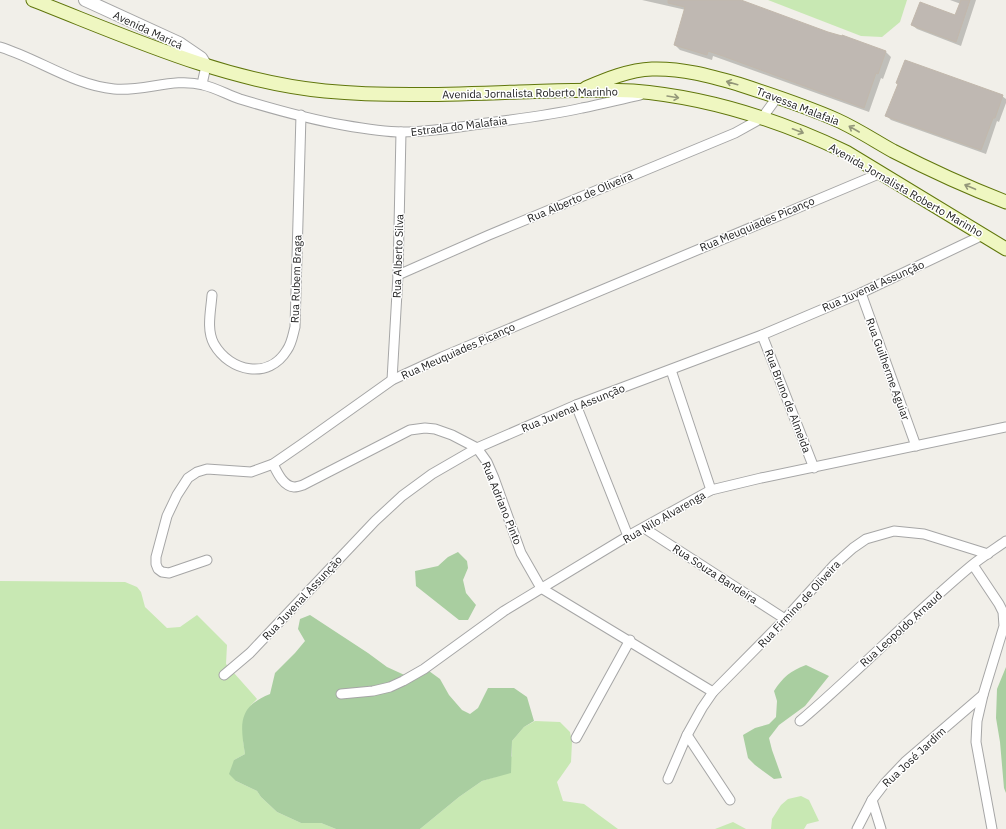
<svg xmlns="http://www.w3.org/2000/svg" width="1006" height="829" font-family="'IBM Plex Sans',sans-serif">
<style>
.grass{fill:#c8e8b3}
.forest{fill:#a9cea0}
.shadow{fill:#0003}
.building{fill:#bfb8b2;stroke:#c2b8ac}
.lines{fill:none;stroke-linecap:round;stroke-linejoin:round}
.minor-casing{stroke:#a6a6a6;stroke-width:11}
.tertiary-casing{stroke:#a6a6a6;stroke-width:14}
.secondary-casing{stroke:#60760c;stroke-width:15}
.minor{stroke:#fff;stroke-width:9}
.tertiary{stroke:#fff;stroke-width:12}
.secondary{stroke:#eff7c1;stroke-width:13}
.oneway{stroke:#939779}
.labels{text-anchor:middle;stroke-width:3;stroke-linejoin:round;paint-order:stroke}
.street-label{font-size:11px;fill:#222;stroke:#fff}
</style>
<rect width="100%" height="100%" fill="#f1efe9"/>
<g class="grass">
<polygon points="768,0 907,0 900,22 882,37 861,36"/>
<polygon points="0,581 125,582 137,587 141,592 145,607 167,628 180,627 197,615 227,645 226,664 257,699 251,705 243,740 245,754 234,760 236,781 257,791 261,797 277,812 301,823 321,823 336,829 0,829"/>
<polygon points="535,721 560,722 570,732 572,742 571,762 557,782 563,801 584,804 618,829 420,829 459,797 482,781 495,777 512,756 512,741 524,727"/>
<polygon points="801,796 809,800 819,821 807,824 804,829 771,829 772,819 781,805 788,799"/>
<polygon points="733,822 746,829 715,829"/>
</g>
<g class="forest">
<polygon points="458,552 467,561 468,568 463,580 466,593 476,605 468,620 459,620 416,586 415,571 438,566 448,557"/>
<path d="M310,615L368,653L387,667L411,678L429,671L440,679L449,695L462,710L470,714L478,708L488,688H514L527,697L534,721L524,727L512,741L511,773L482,781L459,797L420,829H336L321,823H301L277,812L261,797L257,791L236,781L229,774L234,760L245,754C240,723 238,707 270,694L275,673L295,653L305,641L298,629L300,619Z"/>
<path d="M806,665L829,676L805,706L779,725L769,738L772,750L782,778L774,779L755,765L748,758L743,735L755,728L769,724L776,717L777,701L774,691C783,677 790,671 806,665Z"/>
<polygon points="1006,667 1006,793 1004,788 1000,742 996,718 997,689"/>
</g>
<g class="shadow">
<polygon points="642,0 738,0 827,33 843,36 886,52 891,57 883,79 881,78 869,112 713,56 712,60 680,50 675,45 686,10"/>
<polygon points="950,0 976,0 961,46 917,29 912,25 956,17 961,4"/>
<polygon points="1002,96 1006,99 1006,103 999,122 997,121 986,154 891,120 886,115"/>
</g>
<g class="building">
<polygon points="668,0 741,0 828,32 842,36 842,35 886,51 878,74 876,73 864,108 723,56 708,51 707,55 674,45 685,7 668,3"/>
<polygon points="961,0 970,0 956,42 911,25 920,2 955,15"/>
<polygon points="905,60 1003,95 995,118 993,118 981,150 885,116 898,84 896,83"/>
</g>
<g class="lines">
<defs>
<g id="minor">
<path d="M0,47C39,59 73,85 114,89C144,92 174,77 203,85C216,88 228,95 240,99C273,109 308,119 343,125C360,128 385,132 402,132C430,132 459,127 487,123C519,119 551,115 582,108C602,104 621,99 640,95"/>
<polyline points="202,84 206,66"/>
<polyline points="398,275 489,235 735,133 762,118 778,96"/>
<polyline points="861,293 916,446"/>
<path d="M212,295C211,310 206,330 214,344C230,372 269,380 287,350C292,343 293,334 295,327L301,115"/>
<polyline points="762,335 814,468"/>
<polyline points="671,370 711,490"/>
<polyline points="392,380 398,275 401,132"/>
<polyline points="576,405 628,536"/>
<path d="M273,464C277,472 283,486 294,487C296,487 300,486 303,485L410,430L425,428L435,429L452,435L477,448L487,462L494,478L521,553L541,588L713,692"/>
<polyline points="644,528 785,619"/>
<polyline points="207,560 169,573 162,572 158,569 156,564 156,557 167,516 177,495 188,478 197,472 207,469 251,472 273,464 302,444 392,380 442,357 881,173"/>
<polyline points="973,565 999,604 1003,612 1004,626 983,695 977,721 976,742 992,829"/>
<polyline points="224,675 250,653 375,521 402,496 432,474 477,448 576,405 762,335 861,293 983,235"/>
<polyline points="341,694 373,691 390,687 403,681 424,669 504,611 628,536 711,490 761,478 1006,427"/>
<path d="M800,721C859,671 912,615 971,566C982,557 995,549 1006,541"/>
<polyline points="687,735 730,800"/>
<polyline points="576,738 630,640"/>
<polyline points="668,779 687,735 702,708 713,692 785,619 835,564 853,548 866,539 894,531 924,534 988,554"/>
<polyline points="872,800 881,829"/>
<polyline points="857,829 872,800 885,783 905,762 983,695"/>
</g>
<polyline id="tertiary" points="85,0 179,43 201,58 206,66"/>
<g id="secondary">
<path d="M33,0C128,37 223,81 325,91C390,97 454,94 519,92C557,91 595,89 633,91C707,97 779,120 846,152L1006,249"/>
<path d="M586,88C607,79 629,70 652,69C682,68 710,76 738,84C772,95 805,106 837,120C857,129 875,141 893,151C930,170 967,187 1006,202"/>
</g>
</defs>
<use href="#minor" class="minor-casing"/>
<use href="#tertiary" class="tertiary-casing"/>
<use href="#secondary" class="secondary-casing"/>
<use href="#minor" class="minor"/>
<use href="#tertiary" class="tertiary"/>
<use href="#secondary" class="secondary"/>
</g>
<defs><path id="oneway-shaft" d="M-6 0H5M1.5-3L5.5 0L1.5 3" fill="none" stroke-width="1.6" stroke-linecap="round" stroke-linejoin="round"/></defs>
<g class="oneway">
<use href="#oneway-shaft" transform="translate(732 83) rotate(-164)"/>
<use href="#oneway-shaft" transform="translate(673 97) rotate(9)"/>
<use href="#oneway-shaft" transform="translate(854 129) rotate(-150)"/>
<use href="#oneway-shaft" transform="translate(798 131) rotate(21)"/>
<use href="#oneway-shaft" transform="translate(970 187) rotate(-157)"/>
</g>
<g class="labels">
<g class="street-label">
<text transform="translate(148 30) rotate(25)" y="4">Avenida Maricá</text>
<text transform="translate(530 93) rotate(-1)" y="4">Avenida Jornalista Roberto Marinho</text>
<text transform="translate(798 106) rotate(21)" y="4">Travessa Malafaia</text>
<text transform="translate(459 126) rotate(-7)" y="4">Estrada do Malafaia</text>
<text transform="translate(906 190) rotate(30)" y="4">Avenida Jornalista Roberto Marinho</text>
<text transform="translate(580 197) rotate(-23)" y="4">Rua Alberto de Oliveira</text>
<text transform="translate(757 224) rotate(-23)" y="4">Rua Meuquiades Picanço</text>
<text transform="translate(398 256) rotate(-88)" y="4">Rua Alberto Silva</text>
<text transform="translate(296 279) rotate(-88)" y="4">Rua Rubem Braga</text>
<text transform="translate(873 286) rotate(-24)" y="4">Rua Juvenal Assunção</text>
<text transform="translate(458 351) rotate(-24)" y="4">Rua Meuquiades Picanço</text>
<text transform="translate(888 369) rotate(70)" y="4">Rua Guilherme Aguiar</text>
<text transform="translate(788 401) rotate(69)" y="4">Rua Bruno de Almeida</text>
<text transform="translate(573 408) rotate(-22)" y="4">Rua Juvenal Assunção</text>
<text transform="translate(502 503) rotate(68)" y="4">Rua Adriano Pinto</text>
<text transform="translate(664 517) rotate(-30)" y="4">Rua Nilo Alvarenga</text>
<text transform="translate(715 574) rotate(33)" y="4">Rua Souza Bandeira</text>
<text transform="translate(302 598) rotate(-47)" y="4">Rua Juvenal Assunção</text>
<text transform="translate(799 604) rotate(-47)" y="4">Rua Firmino de Oliveira</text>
<text transform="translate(901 629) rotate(-42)" y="4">Rua Leopoldo Arnaud</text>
<text transform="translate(914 757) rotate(-43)" y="4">Rua José Jardim</text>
</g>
</g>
</svg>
